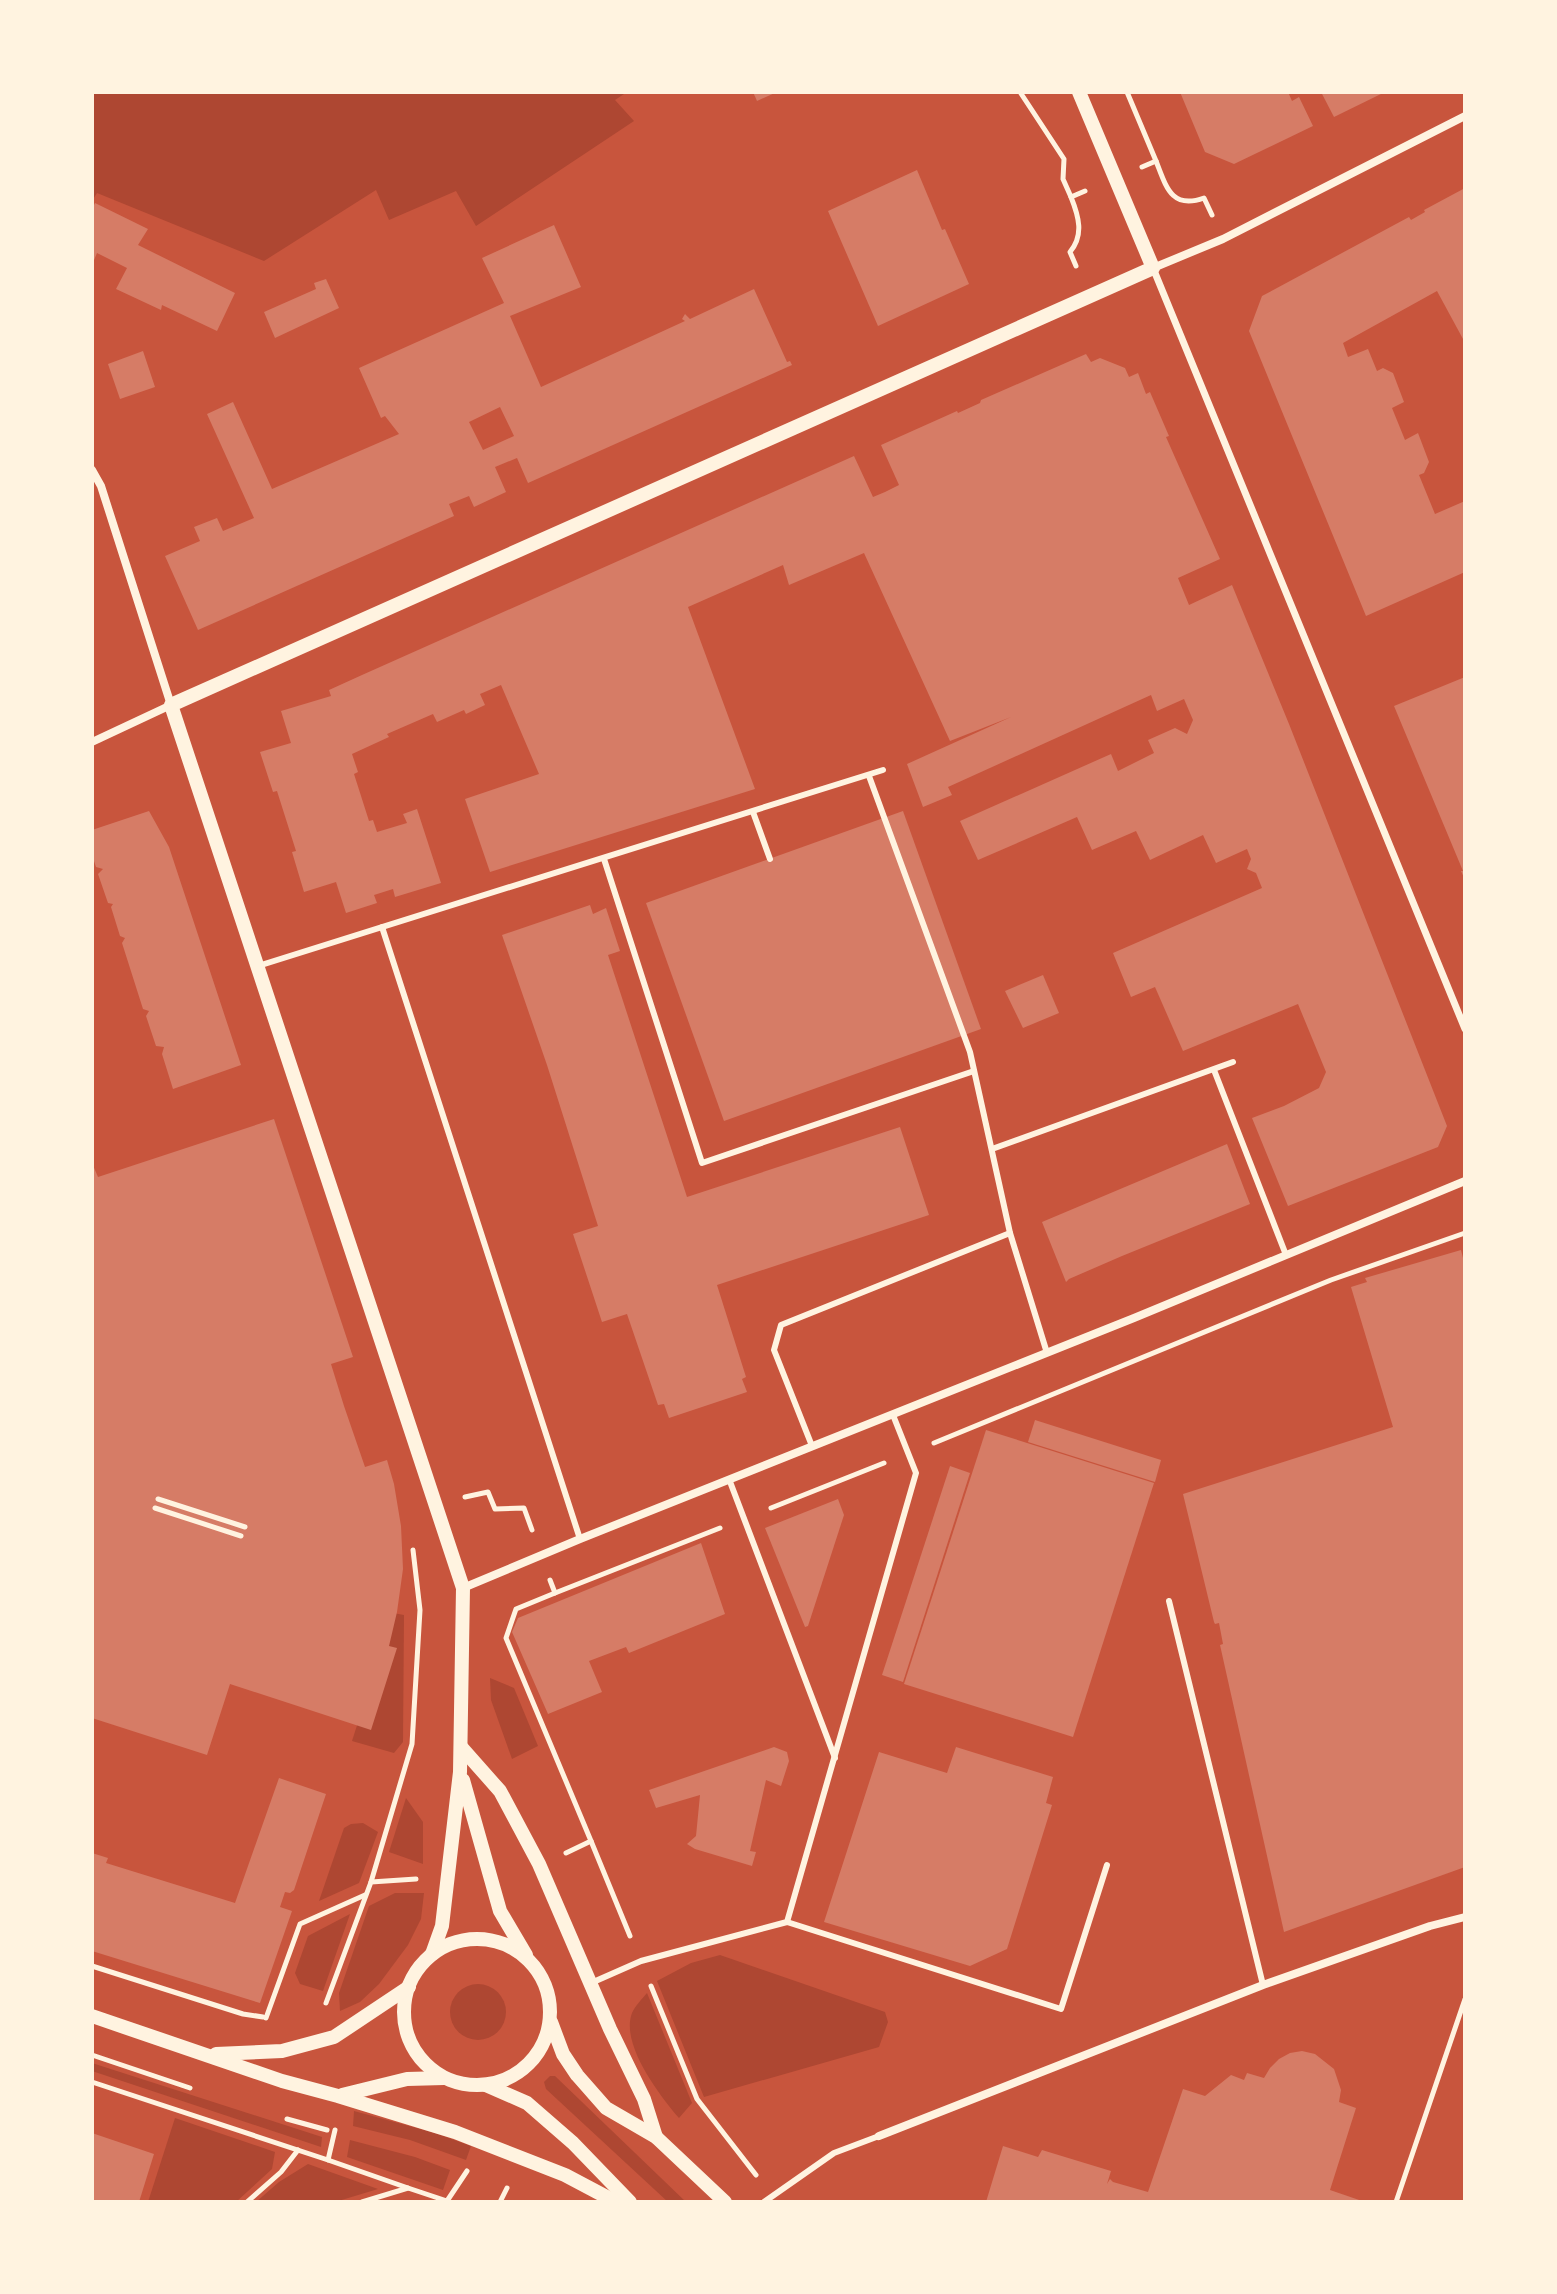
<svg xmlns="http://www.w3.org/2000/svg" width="1557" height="2294" font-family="'Noto Sans',sans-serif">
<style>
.green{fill:#ae4732}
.building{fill:#d67c66;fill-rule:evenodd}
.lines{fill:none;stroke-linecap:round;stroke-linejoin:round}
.path{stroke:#fff3e0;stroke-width:5}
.service{stroke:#fff3e0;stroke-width:6}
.pedestrian{stroke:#fff3e0;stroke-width:7}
.minor{stroke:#fff3e0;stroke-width:8}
.tertiary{stroke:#fff3e0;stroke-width:14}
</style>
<rect width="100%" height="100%" fill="#c8553d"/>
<g class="green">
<polygon points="92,92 627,92 615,100 634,121 476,226 456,191 389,220 376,190 264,261 97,193 92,201"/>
<polygon points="393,1613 404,1615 403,1742 394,1753 352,1741"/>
<polygon points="490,1678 514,1688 538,1746 512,1759 491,1700"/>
<polygon points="406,1798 423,1822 423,1864 389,1852"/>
<polygon points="363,1823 378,1832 359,1883 319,1901 344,1828 351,1824"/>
<polygon points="395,1893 424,1893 421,1919 408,1945 379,1984 360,2002 340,2011 339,1993 369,1906"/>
<polygon points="350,1914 323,1991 300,1984 295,1973 308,1936"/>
<polygon points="720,1955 885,2012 888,2022 879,2047 704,2097 657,1981 691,1963"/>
<circle cx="478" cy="2012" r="28"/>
<path d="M647,1993L692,2103L679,2118C660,2096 620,2044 632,2013C635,2006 642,1999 647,1993Z"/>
<polygon points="92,2063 322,2137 321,2147 92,2071"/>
<polygon points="550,2076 555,2076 686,2202 668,2202 546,2089 544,2082"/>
<polygon points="354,2111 435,2133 471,2146 466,2160 410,2140 353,2126"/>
<polygon points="175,2118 275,2152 272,2169 236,2202 148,2202"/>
<polygon points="350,2140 415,2157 450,2170 443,2190 347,2157"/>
<polygon points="308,2164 378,2189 335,2202 256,2202 279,2182"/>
</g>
<g class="building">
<polygon points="753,92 777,92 757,101"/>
<polygon points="1180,92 1288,92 1292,101 1299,97 1313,126 1234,164 1205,152"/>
<polygon points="1321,92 1385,92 1334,117"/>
<polygon points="917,170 942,230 945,229 969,284 878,326 828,211"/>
<polygon points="1465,188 1465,337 1463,339 1437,291 1343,343 1348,357 1368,349 1377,371 1383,368 1393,373 1404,402 1392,408 1405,440 1418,433 1429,462 1424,473 1419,475 1435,514 1465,501 1465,572 1366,616 1249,331 1262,296 1409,217 1411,220 1425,212 1424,210"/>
<polygon points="95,203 148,229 138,245 235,293 217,331 162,305 161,310 116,289 127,268 97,253 92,265 92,209"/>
<path d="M554,225L581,287L510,316L541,387L685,321L682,319L685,314L690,319L754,289L787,362L790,361L792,365L528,483L517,458L495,467L506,492L474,507L469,496L449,504L454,516L198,630L165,556L200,541L194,527L217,518L223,531L254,518L207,414L233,402L272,489L399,434L385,416L381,418L359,368L504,303L482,258ZM500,407L514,436L483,450L469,422Z"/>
<polygon points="326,279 339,308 275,338 264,312 316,289 314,283"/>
<polygon points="143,351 155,387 120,399 108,364"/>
<polygon points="1086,354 1091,362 1100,358 1125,368 1129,377 1138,373 1146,394 1150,392 1169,436 1166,437 1220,559 1178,578 1189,605 1232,585 1289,724 1447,1126 1438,1147 1288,1206 1252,1118 1284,1106 1319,1088 1326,1072 1298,1004 1183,1051 1155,987 1131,997 1113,953 1262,888 1256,873 1247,869 1251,859 1247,849 1216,863 1203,835 1150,860 1136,831 1092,850 1077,817 978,860 960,821 1111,754 1118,771 1154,753 1148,740 1175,728 1187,734 1193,720 1184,699 1157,711 1151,695 948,787 952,795 923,807 907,764 1011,717 950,741 864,553 789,585 783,565 688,607 755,789 490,872 465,799 539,774 501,685 480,694 485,705 466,714 464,710 437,722 433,714 387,734 389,737 352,754 358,772 354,774 369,821 373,820 377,832 407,823 403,814 417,809 441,883 395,897 393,889 374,895 377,903 346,913 336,882 304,892 292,852 296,851 277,791 273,792 260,752 291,743 281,711 331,696 329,690 362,675 854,456 873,497 885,492 899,485 881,445 957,411 958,413 980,403 981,400"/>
<polygon points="1465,677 1465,880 1461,871 1463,871 1394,706"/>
<polygon points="149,811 169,847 241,1065 173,1089 162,1054 164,1047 156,1046 146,1016 149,1011 143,1009 122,943 125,938 120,936 111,907 113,904 108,903 98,874 103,869 96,867 92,855 92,830"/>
<polygon points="903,811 981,1029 724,1121 646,903"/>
<polygon points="590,905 593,914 606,908 620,951 608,955 687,1197 900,1127 929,1215 717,1285 746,1377 742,1379 747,1392 669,1418 664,1404 658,1405 627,1314 602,1322 573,1234 598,1226 547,1065 502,935"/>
<polygon points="1043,975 1059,1013 1023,1028 1005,991"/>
<polygon points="274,1119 353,1357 331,1364 344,1406 365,1467 387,1460 394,1484 401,1526 403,1569 397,1612 389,1646 397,1648 371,1730 230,1684 207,1755 92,1718 92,1163 98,1177"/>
<polygon points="1227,1144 1250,1204 1122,1256 1069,1279 1066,1282 1042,1222"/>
<polygon points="1461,1250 1465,1266 1465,1867 1284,1932 1220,1645 1223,1644 1219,1623 1215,1624 1214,1622 1183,1494 1393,1427 1351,1287 1367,1282 1365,1278"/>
<polygon points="1035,1420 1161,1460 1155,1482 1028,1442"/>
<polygon points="986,1430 1154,1483 1073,1737 904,1684"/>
<polygon points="950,1466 970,1473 903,1682 882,1675"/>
<polygon points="838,1499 844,1515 808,1626 805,1627 765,1528"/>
<polygon points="701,1543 725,1614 629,1653 626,1647 589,1661 602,1692 548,1714 512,1632 518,1618"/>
<polygon points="774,1747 787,1752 789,1761 781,1786 766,1780 750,1851 756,1852 752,1866 695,1849 687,1844 696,1836 700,1795 656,1808 649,1790"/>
<polygon points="956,1747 1053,1777 1046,1803 1052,1805 1007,1949 970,1966 824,1922 879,1752 947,1773"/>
<polygon points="279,1778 326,1794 294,1890 290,1893 285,1892 280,1907 292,1911 260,2003 92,1951 92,1853 108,1858 106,1863 235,1903"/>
<polygon points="1302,2051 1315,2054 1334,2069 1341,2090 1339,2102 1356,2108 1330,2190 1365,2202 986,2202 1003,2146 1038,2157 1042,2150 1111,2171 1107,2184 1110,2179 1113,2182 1148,2192 1183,2089 1205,2096 1231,2075 1244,2080 1247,2073 1264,2078 1270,2068 1279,2059 1290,2053"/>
<polygon points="92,2133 154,2154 139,2202 92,2202"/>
</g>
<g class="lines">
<g class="path">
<polyline points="1020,92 1064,159 1063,179 1071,197"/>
<polyline points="1127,92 1156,161 1142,167"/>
<path d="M1156,161C1166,186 1171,210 1204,198L1212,215"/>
<path d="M1076,266L1070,252C1084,235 1079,217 1071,197L1085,191"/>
<polyline points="934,1443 1331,1280 1465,1233"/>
<polyline points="465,1497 488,1492 495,1509 524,1508 532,1530"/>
<polyline points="158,1499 245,1527"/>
<polyline points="155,1508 241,1536"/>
<polyline points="771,1508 884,1463"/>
<polyline points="550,1580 555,1593 516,1609 506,1638 591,1841 566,1853"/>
<polyline points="555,1593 720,1528"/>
<polyline points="591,1841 630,1936"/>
<polyline points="371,1882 412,1744 420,1610 413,1550"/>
<polyline points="92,1966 243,2014 263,2017"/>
<polyline points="651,1986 697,2099 756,2175"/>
<polyline points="326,2003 371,1882 416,1879"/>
<polyline points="266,2018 300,1924 365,1895"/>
<polyline points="92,2055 190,2088"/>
<polyline points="92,2082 328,2160"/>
<polyline points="287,2119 327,2130"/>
<polyline points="335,2130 328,2160 408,2188"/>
<polyline points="247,2202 281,2172 298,2150"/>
<polyline points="362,2202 408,2188 447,2201 467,2171"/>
<polyline points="500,2202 507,2188"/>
<polyline points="1396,2202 1465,1999"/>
</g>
<g class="service">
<polyline points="869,776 970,1052 1010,1233 1047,1353"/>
<polyline points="753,812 770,859"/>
<polyline points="604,859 702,1163 974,1071"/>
<polyline points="382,927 580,1539"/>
<polyline points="258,966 883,770"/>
<polyline points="1214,1070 1286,1255"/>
<polyline points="992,1149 1233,1062"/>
<polyline points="812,1446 774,1350 781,1325 1010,1233"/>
<polyline points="729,1479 835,1758"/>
<polyline points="1169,1601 1263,1985"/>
<polyline points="787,1922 1061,2009 1107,1865"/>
<polyline points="591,1983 641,1961 787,1922 916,1473 893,1415"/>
<polyline points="764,2202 834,2153 879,2136"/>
</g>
<polyline class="pedestrian" points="1153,268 1465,1029"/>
<g class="minor">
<polyline points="1153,268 1223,239 1465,116"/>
<polyline points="92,470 101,486 171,705 92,742"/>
<polyline points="463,1588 580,1539 1134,1318 1465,1181"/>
<polyline points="879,2136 1263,1985 1430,1926 1465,1917"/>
</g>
<g class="tertiary">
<polyline points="461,1747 500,1791 539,1864 610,2029 644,2099 656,2137"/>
<polyline points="463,1780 500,1911 526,1955"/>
<circle cx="477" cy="2012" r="73"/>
<polyline points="432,1954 442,1926 460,1772 463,1588 171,705 1153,268 1079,92"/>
<polyline points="92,2016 282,2081 338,2096 455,2132 565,2175 616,2202"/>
<polyline points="551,2022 563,2054 577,2075 606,2108 656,2137 725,2202"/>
<polyline points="216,2054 282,2051 334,2037 409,1987"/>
<polyline points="486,2085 527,2103 573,2143 630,2202"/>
<polyline points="342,2095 407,2079 444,2078"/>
</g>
</g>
<rect width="1557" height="2294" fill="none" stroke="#fff3e0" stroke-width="188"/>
</svg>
